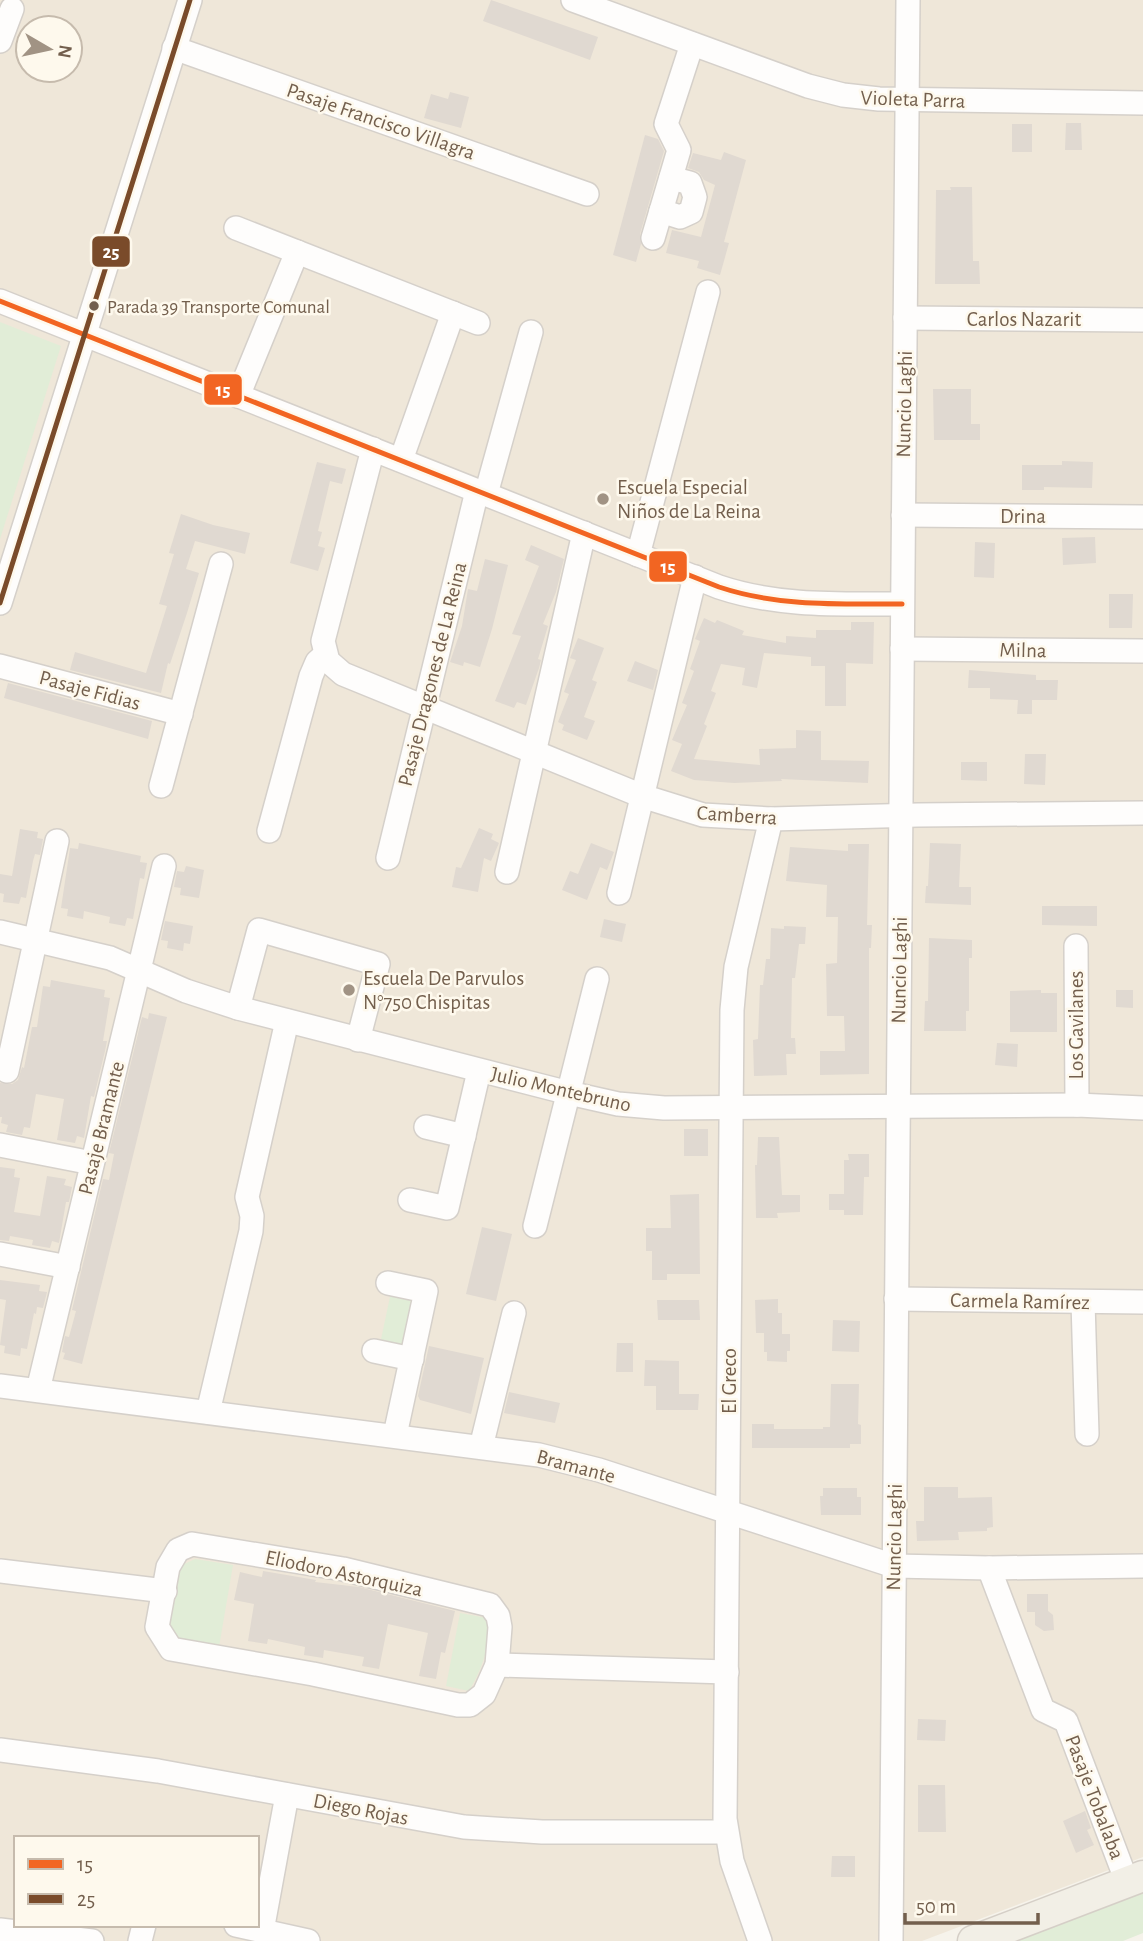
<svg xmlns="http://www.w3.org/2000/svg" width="1143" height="1941" font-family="'Alegreya Sans',sans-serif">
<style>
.residential{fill:#efe7d9;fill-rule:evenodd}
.green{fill:#e1edd7}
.building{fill:#e0d9d1}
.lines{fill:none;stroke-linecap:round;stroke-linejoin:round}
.minor-casing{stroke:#d5d0ca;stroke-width:26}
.major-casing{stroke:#d5cfc7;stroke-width:33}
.minor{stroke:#fefdfc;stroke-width:23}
.major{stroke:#f2efe6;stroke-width:30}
.bus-1-casing{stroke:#fef9ed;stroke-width:10}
.bus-2-casing{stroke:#fef9ed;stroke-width:10}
.bus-1{stroke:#f26522;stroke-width:5}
.bus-2{stroke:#7a4b2a;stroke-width:5}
.bus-dot{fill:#735f4d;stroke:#fef9ed;stroke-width:2.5}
.poi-dot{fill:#a19384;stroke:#fef9ed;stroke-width:2.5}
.labels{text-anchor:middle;stroke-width:5;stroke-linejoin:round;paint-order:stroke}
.bus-label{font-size:19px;fill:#735f4d;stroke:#fef9ed;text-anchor:start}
.street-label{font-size:21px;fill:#735f4d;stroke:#fef9ed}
.poi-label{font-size:21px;fill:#735f4d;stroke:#fef9ed;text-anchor:start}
.line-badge{stroke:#fef9ed;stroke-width:2.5}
.badge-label{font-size:19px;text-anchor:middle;font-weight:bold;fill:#fff}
</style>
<rect width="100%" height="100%" fill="#f6f3eb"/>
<path class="residential" d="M0,0H1143V1857L922,1941H0ZM28,28H70V70H28ZM16,1838H257V1925H16Z"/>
<g class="green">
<polygon points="0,322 61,346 0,539"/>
<polygon points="391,1292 420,1298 409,1350 380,1344"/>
<polygon points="195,1559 233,1565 219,1647 174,1639 168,1611 180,1566"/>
<path d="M460,1613L487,1618C492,1643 482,1669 469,1691L446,1686Z"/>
<polygon points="1143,1883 1143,1933 1123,1941 993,1941"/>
</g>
<g class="building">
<polygon points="491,0 598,37 590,60 483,21"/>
<polygon points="450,92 469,97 461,128 424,118 431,94 448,99"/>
<polygon points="1066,123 1081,123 1082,150 1065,150"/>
<rect x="1012" y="124" width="20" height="28"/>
<polygon points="645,135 658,139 664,151 640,234 641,244 636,262 613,255"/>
<polygon points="724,152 746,160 724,242 729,243 720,275 697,268 699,261 666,253 672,230 701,237 715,185 704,180 699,172 688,168 693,153 721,160"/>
<polygon points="950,187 972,187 973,261 979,261 980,284 935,284 936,190 951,190"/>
<polygon points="933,389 971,389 971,424 980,424 980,440 934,440"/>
<polygon points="1062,461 1093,462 1092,488 1044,487 1044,490 1022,490 1022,465 1062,465"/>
<polygon points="317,462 346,469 342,484 330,481 318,531 322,532 318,546 325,548 318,571 290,563"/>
<polygon points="181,514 213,525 250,533 245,554 195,541 186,569 199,573 187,613 170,664 168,663 161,693 70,670 75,652 146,673 167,606 159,604 174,554 169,553"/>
<polygon points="1095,537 1096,563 1063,565 1062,538"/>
<polygon points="975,542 995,543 994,578 974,577"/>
<polygon points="531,545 564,559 556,592 543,624 548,626 538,659 541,660 539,668 526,705 517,702 514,708 495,701 521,636 512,634 539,566 525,560"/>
<polygon points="485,559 508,565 492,629 480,667 464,662 463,666 450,662 462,626 468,589 477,591"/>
<polygon points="1109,594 1133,594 1132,628 1109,628"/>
<polygon points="704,618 715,623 717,620 744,631 742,635 786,643 786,636 816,638 816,630 851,630 851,622 874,622 873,664 846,663 846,706 825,706 825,666 811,666 811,657 764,653 757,688 742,685 745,668 721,664 711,691 716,693 704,724 707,726 694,759 760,765 759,749 796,748 796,730 821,731 821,760 869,761 868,783 781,779 782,781 734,783 694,780 671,771 682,744 672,740 687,705 682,703 694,671 690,669 700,641 695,639"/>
<polygon points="578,638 604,648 592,680 597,682 584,717 595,721 587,740 562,730 564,725 558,722 569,694 564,692 576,660 570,658"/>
<polygon points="635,661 658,670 653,690 627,681"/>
<polygon points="969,670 1036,675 1036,680 1058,680 1057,700 1032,700 1032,714 1017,714 1018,700 990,699 990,688 968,688"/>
<polygon points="8,683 152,721 148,739 4,698"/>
<polygon points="1025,754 1046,754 1045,785 1024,784"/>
<polygon points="961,762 987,762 987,781 961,780"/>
<polygon points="479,828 493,834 491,839 499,843 491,861 484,858 478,892 452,887 456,867 461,868"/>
<polygon points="20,829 38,832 37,838 43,839 40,855 35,854 33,861 26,898 21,897 19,904 3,902 4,894 0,893 0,874 12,876"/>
<polygon points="79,843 141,856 140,862 147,863 144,879 140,878 133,919 127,918 125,926 109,923 110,917 84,911 83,919 67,916 68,909 61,908 70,848 78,849"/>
<polygon points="591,843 614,852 607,870 600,867 587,900 562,890 570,871 578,874"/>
<polygon points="930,843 961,844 959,887 971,887 971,905 925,903 926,886 928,886"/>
<polygon points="848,844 869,844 867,925 872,925 871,948 869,948 869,1074 820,1075 820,1051 845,1051 844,1016 827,1016 826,964 837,963 838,917 826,917 827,885 786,881 790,847 848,851"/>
<polygon points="186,866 204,870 199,898 180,895 181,888 174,887 177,871 184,872"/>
<polygon points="1042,906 1097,906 1097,926 1042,925"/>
<polygon points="604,919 626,924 622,942 600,937"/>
<polygon points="165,921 193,926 190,944 184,943 183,951 167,948 168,941 161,940"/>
<polygon points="784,926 806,927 805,944 799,944 795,978 792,978 791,1038 795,1038 796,1054 786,1054 787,1075 754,1076 753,1040 758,1039 760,985 763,985 766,959 770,959 771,928 784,929"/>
<polygon points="929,938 972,940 972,958 969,958 969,1011 966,1011 966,1031 924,1031 925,1001 928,1001"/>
<polygon points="51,980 105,990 104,997 110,998 103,1041 107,1041 105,1051 94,1097 91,1096 84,1138 77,1136 75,1143 57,1140 64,1099 36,1094 30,1128 24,1127 22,1135 6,1132 8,1125 1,1123 2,1117 0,1117 0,1083 12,1084 18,1080 22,1067 24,1068 32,1027 37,1027 43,986 50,987"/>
<polygon points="1041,990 1041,993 1057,993 1057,1032 1010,1032 1010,991"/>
<polygon points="1116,990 1133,990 1133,1008 1116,1007"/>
<polygon points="149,1013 167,1017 82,1364 63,1359 65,1353 62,1352 65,1336 69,1337 76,1311 72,1310 103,1179 109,1180 114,1154 109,1153 142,1017 148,1019"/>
<polygon points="997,1043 1018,1044 1017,1067 995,1065"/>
<rect x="684" y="1129" width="24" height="27"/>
<polygon points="758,1137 779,1137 782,1195 800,1195 800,1212 777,1213 778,1218 756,1218 755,1165 757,1165"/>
<polygon points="848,1154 869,1154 869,1177 864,1177 863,1215 844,1215 844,1210 829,1210 829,1194 844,1194 844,1160 849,1160"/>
<polygon points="0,1167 15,1169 14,1177 20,1178 14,1212 40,1216 47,1176 66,1179 64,1185 72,1187 69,1202 66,1202 59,1243 52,1241 50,1248 32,1245 33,1240 10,1236 9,1241 0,1240"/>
<polygon points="699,1194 700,1274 667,1274 667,1280 652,1280 652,1251 646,1251 646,1228 671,1228 670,1195"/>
<polygon points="482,1227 512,1234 496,1301 466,1294"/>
<polygon points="0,1280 40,1285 39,1291 47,1292 43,1308 37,1307 36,1314 34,1313 27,1349 21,1348 20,1356 4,1353 5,1346 0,1345 6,1300 0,1299"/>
<polygon points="778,1299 778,1313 782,1313 782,1334 790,1334 790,1351 787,1351 787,1362 767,1361 767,1352 764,1352 764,1333 756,1333 755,1300"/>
<polygon points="657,1300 699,1300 700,1320 658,1320"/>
<polygon points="833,1320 860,1321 859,1352 832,1351"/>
<polygon points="617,1343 633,1343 633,1372 616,1372"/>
<polygon points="429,1346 484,1358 471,1414 420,1400 418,1396"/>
<polygon points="645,1360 679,1361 679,1394 699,1394 698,1410 656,1410 656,1386 644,1386"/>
<polygon points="831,1384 859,1384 858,1424 861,1425 861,1444 850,1444 850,1448 752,1448 752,1424 774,1424 774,1429 823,1429 823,1427 830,1427"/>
<polygon points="509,1392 560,1403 555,1423 504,1413"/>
<polygon points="924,1487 958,1487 958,1498 992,1497 993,1527 987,1528 987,1531 958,1532 959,1540 917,1541 916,1521 924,1521"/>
<polygon points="823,1488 857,1488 857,1497 861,1497 861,1515 821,1515 820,1496 823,1496"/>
<polygon points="263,1571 316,1580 315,1582 359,1587 455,1611 445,1653 441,1652 436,1679 419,1676 428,1633 388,1624 379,1669 362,1666 364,1657 324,1650 323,1658 304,1655 305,1647 268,1639 267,1644 248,1641 254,1604 234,1600 240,1572 262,1577"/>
<polygon points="1027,1594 1048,1594 1048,1611 1053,1615 1054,1630 1044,1631 1035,1625 1035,1612 1027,1612"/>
<polygon points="918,1719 946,1720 945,1741 917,1740"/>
<polygon points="918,1785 945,1785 946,1832 918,1832"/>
<polygon points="1085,1811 1091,1828 1087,1830 1094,1845 1076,1853 1063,1821"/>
<polygon points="832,1856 855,1856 855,1877 831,1877"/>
</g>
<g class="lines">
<defs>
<g id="minor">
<polyline points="573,0 808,86 843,95 879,99 1143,103"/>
<polyline points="0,41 12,9"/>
<polyline points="174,48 587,194"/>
<polyline points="661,211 680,217 691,212 695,197 690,183 671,178"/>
<polyline points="236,228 478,323"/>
<polyline points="653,238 679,150 666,124 692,44"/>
<path d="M0,301L719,587C779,607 840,604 902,604"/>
<polyline points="905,318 1143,320"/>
<polyline points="238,396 297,252"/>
<polyline points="373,449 323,641 328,661 343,674 642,796 703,815 771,819 918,815 1143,813"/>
<polyline points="401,460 453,313"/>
<polyline points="486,494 531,332"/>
<polyline points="903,515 1143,517"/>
<polyline points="638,555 708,292"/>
<polyline points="0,603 190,0"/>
<polyline points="902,649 1143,651"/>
<polyline points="0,666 181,714"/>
<polyline points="161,786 221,564"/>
<polyline points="269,831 311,676 317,662 325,655"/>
<polyline points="388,858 477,491"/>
<polyline points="507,872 584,533"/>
<polyline points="619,893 695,577"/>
<polyline points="0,932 110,958 186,991 238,1008 569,1093 618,1104 664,1108 1077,1105 1143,1108"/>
<polyline points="1076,946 1077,1105"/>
<polyline points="238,1008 259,930 378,964 358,1040"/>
<polyline points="7,1071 57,841"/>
<polyline points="426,1127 464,1136"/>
<polyline points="0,1145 92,1163"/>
<polyline points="410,1200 447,1208 479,1071"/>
<polyline points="535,1226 597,979"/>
<polyline points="0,1254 68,1267"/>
<polyline points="388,1283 426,1291 395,1435"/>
<polyline points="896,1299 1143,1302"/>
<polyline points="1083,1302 1087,1434"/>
<polyline points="374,1351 412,1359"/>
<polyline points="0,1386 539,1455 599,1470 894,1566 989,1568 1143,1566"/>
<polyline points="38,1390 164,866"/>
<polyline points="208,1412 251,1231 252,1216 247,1197 287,1021"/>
<polyline points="481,1447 514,1313"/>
<polygon points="192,1544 343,1569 490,1605 498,1616 500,1627 497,1665 484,1694 470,1705 458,1705 313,1674 171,1649 157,1627 168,1567 178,1550"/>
<polyline points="989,1568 1043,1710 1066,1721 1127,1882"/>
<polyline points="0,1571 165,1591"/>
<polyline points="497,1665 727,1672"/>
<polyline points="0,1750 158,1771 464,1827 542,1832 726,1832"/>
<polyline points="236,1925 308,1941"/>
<polyline points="0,1930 92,1941"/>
<polyline points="262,1931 287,1795"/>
<polyline points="140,1941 144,1925"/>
<polyline points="760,1941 732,1861 725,1819 732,1010 736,967 771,819"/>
<polyline points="891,1941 908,0"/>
</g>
<polyline id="major" points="973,1941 1143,1876"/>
</defs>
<use href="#minor" class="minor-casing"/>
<use href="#major" class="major-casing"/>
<use href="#minor" class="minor"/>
<use href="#major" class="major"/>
<defs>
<path id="bus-1" d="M0,301L719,587C779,607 840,604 902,604"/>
<polyline id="bus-2" points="0,603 190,0"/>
</defs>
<use href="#bus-1" class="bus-1-casing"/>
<use href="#bus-2" class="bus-2-casing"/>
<use href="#bus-1" class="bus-1"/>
<use href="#bus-2" class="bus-2"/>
</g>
<circle class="bus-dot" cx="94" cy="306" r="6"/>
<g class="poi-dot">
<circle cx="603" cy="499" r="7"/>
<circle cx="349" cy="990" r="7"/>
</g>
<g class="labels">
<g class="bus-label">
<text x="107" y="313">Parada 39 Transporte Comunal</text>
</g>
<g class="street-label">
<text transform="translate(913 99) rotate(2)" y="7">Violeta Parra</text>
<text transform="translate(381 121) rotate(19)" y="7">Pasaje Francisco Villagra</text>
<text x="1024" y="326">Carlos Nazarit</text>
<text transform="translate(904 404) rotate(-89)" y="7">Nuncio Laghi</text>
<text x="1023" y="523">Drina</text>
<text transform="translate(1023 650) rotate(1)" y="7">Milna</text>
<text transform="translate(432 674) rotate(-76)" y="7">Pasaje Dragones de La Reina</text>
<text transform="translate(90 690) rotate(15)" y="7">Pasaje Fidias</text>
<text transform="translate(737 815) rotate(4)" y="7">Camberra</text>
<text transform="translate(899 970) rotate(-89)" y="7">Nuncio Laghi</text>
<text transform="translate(1076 1025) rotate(-90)" y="7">Los Gavilanes</text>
<text transform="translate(561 1089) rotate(13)" y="7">Julio Montebruno</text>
<text transform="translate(101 1128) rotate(-76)" y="7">Pasaje Bramante</text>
<text transform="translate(1020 1301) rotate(1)" y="7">Carmela Ramírez</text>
<text transform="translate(729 1381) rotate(-90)" y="7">El Greco</text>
<text transform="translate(576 1466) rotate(15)" y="7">Bramante</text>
<text transform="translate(894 1537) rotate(-89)" y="7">Nuncio Laghi</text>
<text transform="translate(344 1573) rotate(12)" y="7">Eliodoro Astorquiza</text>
<text transform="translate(1095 1797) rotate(69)" y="7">Pasaje Tobalaba</text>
<text transform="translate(361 1809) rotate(11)" y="7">Diego Rojas</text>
</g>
<g class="poi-label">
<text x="617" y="494">Escuela Especial<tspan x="617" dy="24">Niños de La Reina</tspan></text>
<text x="363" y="985">Escuela De Parvulos<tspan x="363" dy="24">N°750 Chispitas</tspan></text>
</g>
</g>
<g class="line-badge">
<rect x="91" y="235" width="40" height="33" rx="7" fill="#7a4b2a"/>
<rect x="203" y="373" width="40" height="33" rx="7" fill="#f26522"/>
<rect x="648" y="550" width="40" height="33" rx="7" fill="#f26522"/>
</g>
<g class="badge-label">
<text x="111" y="258">25</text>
<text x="223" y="396">15</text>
<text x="668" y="573">15</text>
</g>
<rect x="14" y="1836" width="245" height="91" fill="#fef9ed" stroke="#c6bbad" stroke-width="2"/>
<rect x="28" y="1859" width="35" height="10" fill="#f26522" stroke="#c6bbad" stroke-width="2"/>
<text x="77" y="1871" font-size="21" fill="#735f4d">15</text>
<rect x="28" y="1894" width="35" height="10" fill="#7a4b2a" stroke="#c6bbad" stroke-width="2"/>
<text x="77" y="1906" font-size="21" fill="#735f4d">25</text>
<g transform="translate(49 49) rotate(99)"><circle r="33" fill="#fef9ed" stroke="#c6bbad" stroke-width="2"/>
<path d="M0-5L12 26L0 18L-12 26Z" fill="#a19384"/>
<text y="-10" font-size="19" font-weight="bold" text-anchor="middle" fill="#735f4d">N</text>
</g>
<path d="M905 1913v10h133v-10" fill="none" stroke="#735f4d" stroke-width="3.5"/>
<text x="916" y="1913" font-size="21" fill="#735f4d" stroke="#fef9ed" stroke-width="5" paint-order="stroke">50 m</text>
</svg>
